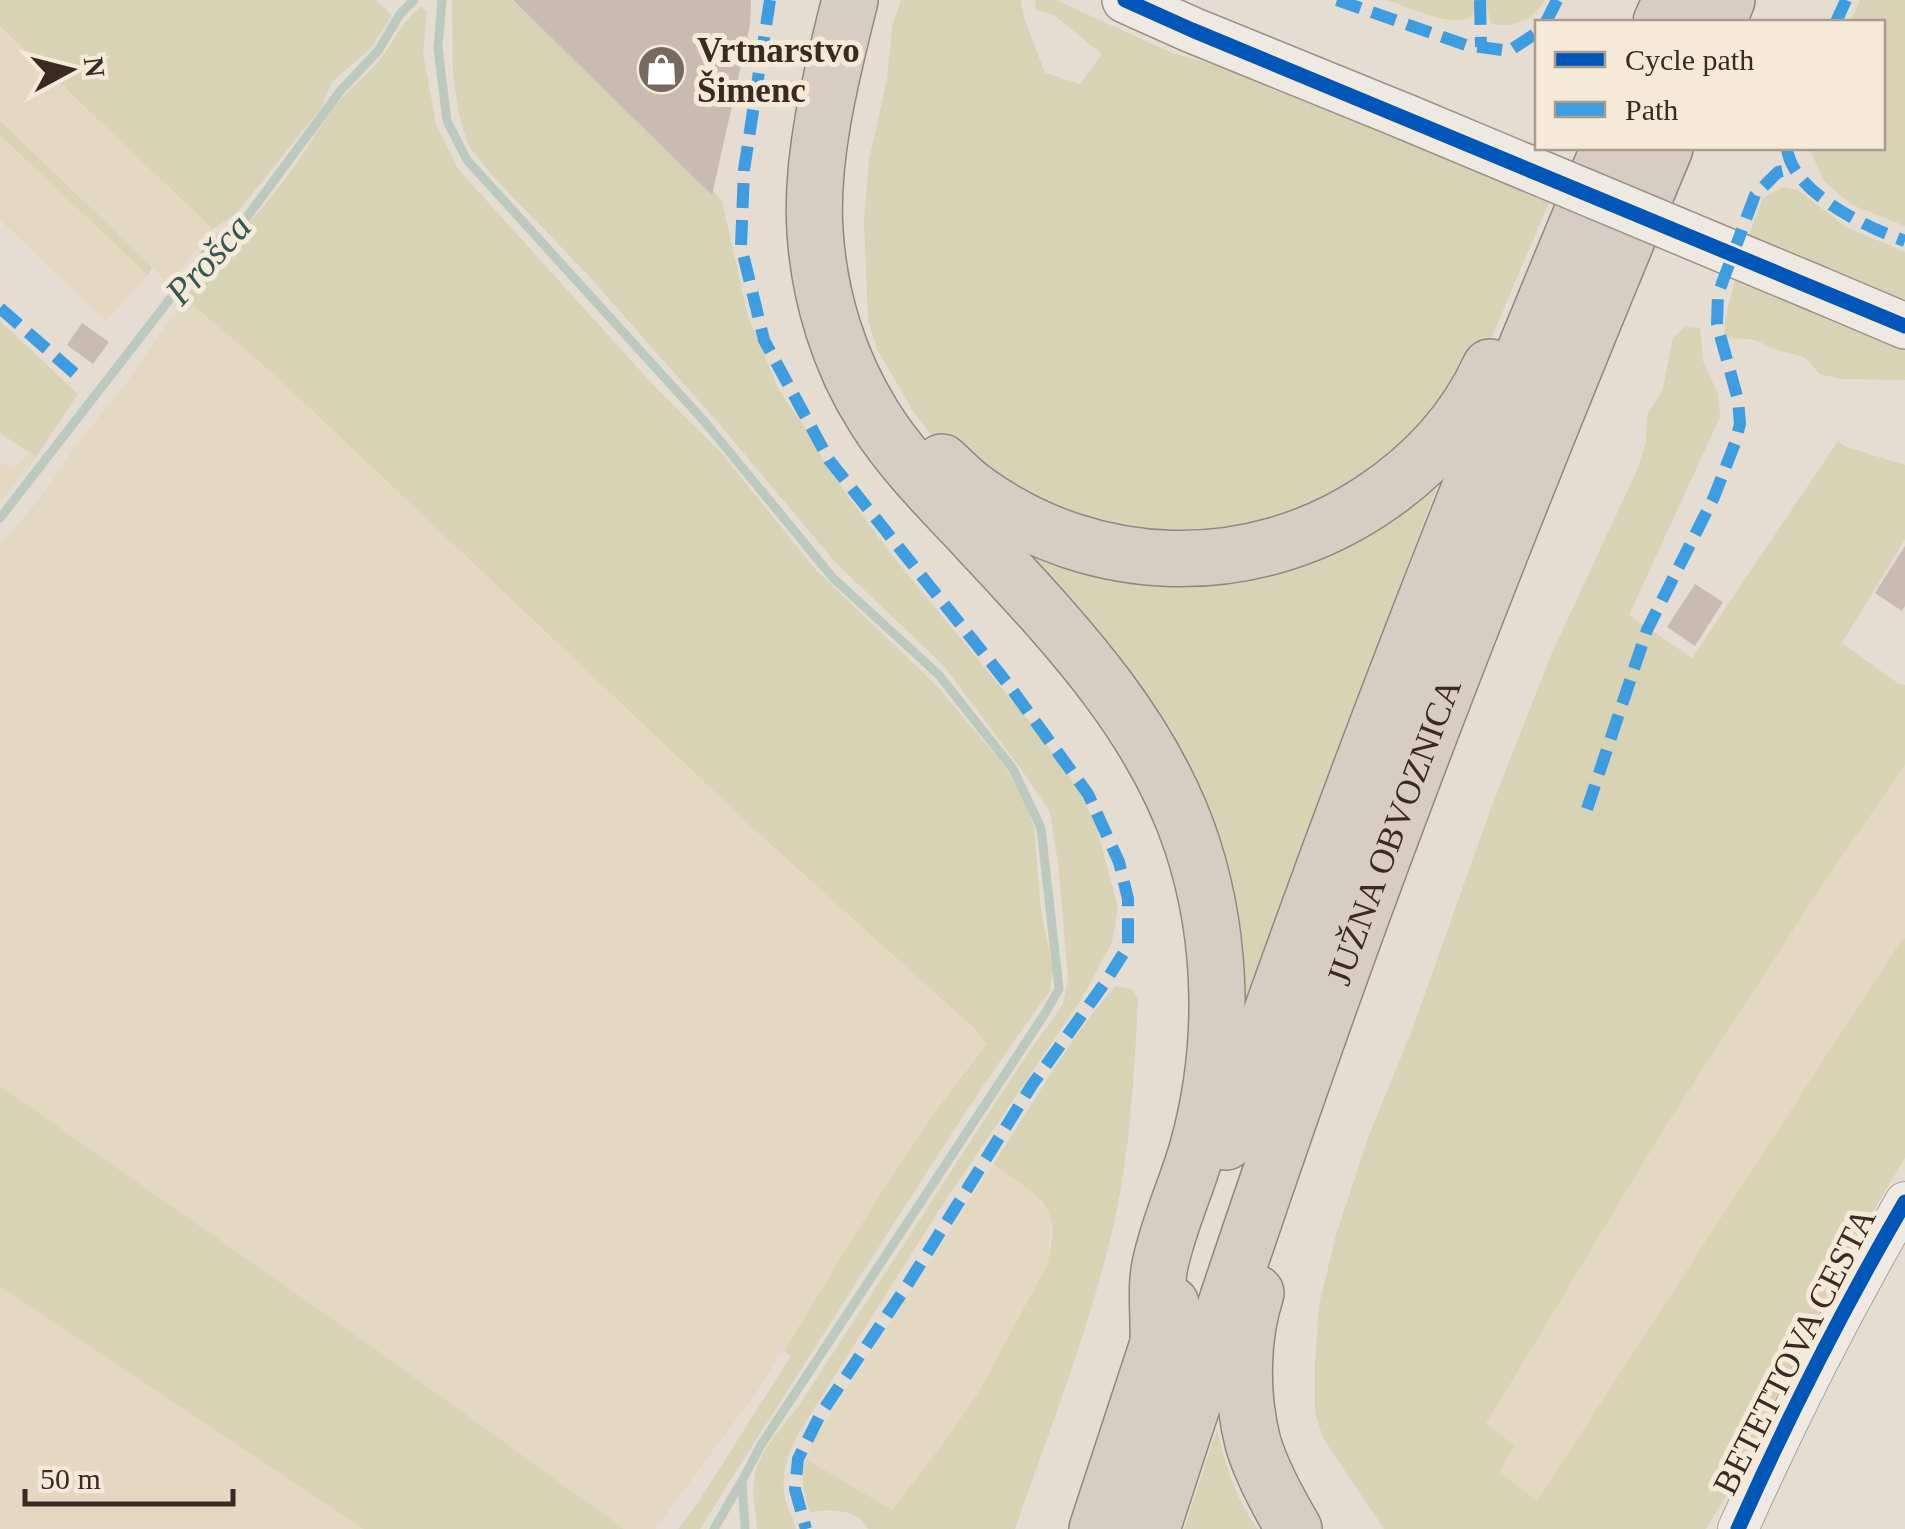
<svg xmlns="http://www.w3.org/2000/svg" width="1905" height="1529" font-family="Georgia,serif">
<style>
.farmland{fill:#e3d9c2}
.green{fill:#d7d3b4}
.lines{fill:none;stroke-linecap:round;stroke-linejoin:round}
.stream{stroke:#bbc9bf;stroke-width:9}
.building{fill:#c8bbb2}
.tertiary-casing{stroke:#aaa299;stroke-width:42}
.secondary-casing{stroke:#9a9289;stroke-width:48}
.motorway-casing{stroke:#908880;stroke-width:58}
.tertiary{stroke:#eee9e2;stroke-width:40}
.secondary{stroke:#eee9e2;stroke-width:45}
.motorway{stroke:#d8cdc2;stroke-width:55}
.secondary-bridge-casing{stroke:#9a9289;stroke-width:48;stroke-linecap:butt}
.secondary-bridge{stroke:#eee9e2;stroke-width:45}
.quiet{stroke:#3e9ce0;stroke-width:12;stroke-dasharray:25 12;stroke-linecap:butt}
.cycleway-casing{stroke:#f5e9d8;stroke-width:21}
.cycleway{stroke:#0057b8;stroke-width:15}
.labels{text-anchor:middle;stroke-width:10;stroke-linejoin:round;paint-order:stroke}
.poi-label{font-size:35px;font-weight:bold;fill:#3a2a21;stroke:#f5e9d8;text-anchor:start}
.street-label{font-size:35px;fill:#3a2a21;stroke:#f5e9d8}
.water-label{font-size:38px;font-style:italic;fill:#315852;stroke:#f5e9d8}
</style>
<rect width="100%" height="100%" fill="#e5ddd1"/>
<g class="farmland">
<polygon points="0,26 213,229 169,284 0,121"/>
<polygon points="0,135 148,275 106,321 0,220"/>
<polygon points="185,298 278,378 756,831 976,1030 987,1044 969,1065 879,1197 758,1390 655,1529 624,1529 378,1351 0,1086 0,544 38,501 77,444 129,379"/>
<polygon points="29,452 36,458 0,502 0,462 14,470"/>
<polygon points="1905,765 1905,938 1902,939 1537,1502 1498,1472 1486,1425 1667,1124 1825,881"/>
<polygon points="993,1164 1030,1190 1051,1216 1049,1261 980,1390 948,1437 892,1510 806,1459 813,1441"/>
<polygon points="0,1286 364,1529 0,1529"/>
</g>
<g class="green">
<polygon points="0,0 375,0 392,15 371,48 332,82 321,108 236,214 213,229 0,26"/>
<path d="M452,0H512L722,200L748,317L779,390L810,435L828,469L898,563L1038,732L1080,793L1096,825L1118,908L1112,942L1082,998L939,1210L798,1434C788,1455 780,1474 785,1498C787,1508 794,1518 796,1529H757C757,1513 751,1497 754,1480C757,1452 784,1426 800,1404L1026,1056L1063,1004L1068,977L1058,863L1050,812L1021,769L944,666L836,563L721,426L589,276L492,175L468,145L459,114L453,76Z"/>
<polygon points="901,0 1021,0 1024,18 1045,73 1080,84 1102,54 1054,15 1036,10 1035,0 1056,0 1172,53 1285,84 1550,200 1491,339 1473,374 1444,418 1323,514 1143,545 971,474 931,434 913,411 877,349 868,320 864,221 869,160 887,79 892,27"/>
<path d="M1387,0H1545C1531,21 1516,28 1491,24L1486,3L1478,0C1477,2 1473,13 1472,15C1458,31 1405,6 1387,0Z"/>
<polygon points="1860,0 1905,0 1905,226 1852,205 1824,181 1810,150 1810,148 1882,148 1882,22 1850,22"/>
<path d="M421,6L427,12L423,52L436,124L458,169L655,387L724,456L815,569L936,685L1003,764L1023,798L1034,827L1041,911L1053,970L1050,991C985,1079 927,1172 868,1264C812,1353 755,1440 700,1529H678L697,1504L791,1356L784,1350C848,1247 910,1139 987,1044L976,1030L756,831L278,378L185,298C214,259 249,226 279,187C300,161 316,131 336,105C349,89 366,76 379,61C393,43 402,21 421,6Z"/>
<polygon points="0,121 152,267 148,275 0,135"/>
<polygon points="1783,187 1798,190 1846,227 1905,252 1905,300 1749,235 1763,198"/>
<polygon points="1736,277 1905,347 1905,380 1841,379 1820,374 1804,357 1777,350 1755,340 1724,337 1725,319"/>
<polygon points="0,321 78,394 36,457 0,433"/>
<polygon points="1685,327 1700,328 1703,361 1718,394 1720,417 1629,615 1692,658 1838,441 1846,447 1905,465 1905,539 1842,643 1899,684 1905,685 1905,765 1825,881 1667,1124 1486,1424 1515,1446 1499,1472 1537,1501 1902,939 1905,938 1905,1158 1847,1255 1728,1492 1706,1529 1384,1529 1323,1438 1315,1412 1315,1364 1319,1305 1336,1235 1369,1135 1411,1033 1491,808 1551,655 1637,470 1646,443 1647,415 1662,392 1673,338"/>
<polygon points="1439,480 1438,484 1244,1002 1218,895 977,513 1103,561"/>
<path d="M1116,986L1132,989L1138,1000C1134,1073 1131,1142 1116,1214C1093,1321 1051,1425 1015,1529H868C858,1508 830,1509 810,1512C803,1493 800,1478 806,1459L892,1510L948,1437L980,1390L1049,1261C1050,1249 1054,1233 1051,1220C1047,1197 1011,1177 993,1164C1034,1104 1067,1040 1116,986Z"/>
<polygon points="0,1086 378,1351 624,1529 364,1529 0,1286"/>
<path d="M1217,1429C1225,1464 1236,1500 1258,1529H1184Z"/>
</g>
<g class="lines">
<g class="stream">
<polyline points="442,0 438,48 447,121 467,160 704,421 833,578 939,675 1013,769 1041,828 1059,989 1044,1015 761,1445 742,1481 745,1529"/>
<polyline points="0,518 215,241 244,221 341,90 378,51 400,14 414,0"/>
<polyline points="714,1529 740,1484"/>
</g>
</g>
<g class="building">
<polygon points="513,0 751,0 750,25 712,195"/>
<polygon points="82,323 109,342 93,364 67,345"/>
<polygon points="1905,546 1905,606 1902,611 1875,593"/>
<polygon points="1695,584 1723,602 1695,646 1667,627"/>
</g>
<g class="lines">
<defs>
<path id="tertiary" d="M1738,1529C1788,1417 1843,1308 1905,1202"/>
<g id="secondary">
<polyline points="1125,0 1192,30 1406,117"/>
<polyline points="1820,290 1905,326"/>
</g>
<g id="motorway">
<path d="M850,0C832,72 810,157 815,231C819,296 839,362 874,417C900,459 937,496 971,532C1058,626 1151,720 1192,844C1224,942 1225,1051 1197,1150C1186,1188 1168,1226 1160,1265C1155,1288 1159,1316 1158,1340"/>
<polyline points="1661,22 1671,0"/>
<polyline points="1718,22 1727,0"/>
<path d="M942,462C953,472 964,484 976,492C1094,577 1249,581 1370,502C1422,468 1464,424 1490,367"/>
<path d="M1226,1142C1342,806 1471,475 1609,148"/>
<path d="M1256,1293C1241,1339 1241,1396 1253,1443C1262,1473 1278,1502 1294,1529"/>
<polyline points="1097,1529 1171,1304"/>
<path id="s1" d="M1152,1529C1230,1287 1312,1045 1402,807C1485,586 1574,366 1665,148"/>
</g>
</defs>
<use href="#tertiary" class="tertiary-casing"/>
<use href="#secondary" class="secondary-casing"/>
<use href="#motorway" class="motorway-casing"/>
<use href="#tertiary" class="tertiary"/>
<use href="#secondary" class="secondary"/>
<use href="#motorway" class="motorway"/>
<defs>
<polyline id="secondary-bridge" points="1406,117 1820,290"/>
</defs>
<use href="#secondary-bridge" class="secondary-bridge-casing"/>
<use href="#secondary-bridge" class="secondary-bridge"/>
<g class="quiet">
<polyline points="770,0 744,170 741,246 764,340 829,460 1008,684 1088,794 1119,862 1128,899 1128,946 1104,984 1032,1085 906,1287 820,1415 798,1459 795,1489 806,1529"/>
<polyline points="1337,0 1466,45 1509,51 1538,32"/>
<polyline points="1480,0 1481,47"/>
<polyline points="1546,22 1557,0"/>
<polyline points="1836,22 1846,0"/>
<path d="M1787,148C1792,193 1866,227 1905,241"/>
<polyline points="0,308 81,379"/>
<polyline points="1587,809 1647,630 1714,497 1735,443 1740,424 1738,400 1717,324 1718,294 1755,195 1778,172 1792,169"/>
</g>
<defs>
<g id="cycleway">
<polyline points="1125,0 1192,30 1905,326"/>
<path d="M1738,1529C1788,1417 1843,1308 1905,1202"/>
</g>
</defs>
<use href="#cycleway" class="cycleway-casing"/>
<use href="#cycleway" class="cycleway"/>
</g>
<defs>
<symbol id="shop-disc" viewBox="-11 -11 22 22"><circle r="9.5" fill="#76695f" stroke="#f5e9d8"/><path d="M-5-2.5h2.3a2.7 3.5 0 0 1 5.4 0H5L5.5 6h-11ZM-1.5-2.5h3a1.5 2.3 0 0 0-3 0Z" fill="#fff"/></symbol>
</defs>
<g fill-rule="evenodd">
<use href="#shop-disc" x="634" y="42" width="55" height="55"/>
</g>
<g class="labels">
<g class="poi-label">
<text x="697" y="62">Vrtnarstvo<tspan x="697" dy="40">Šimenc</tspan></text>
</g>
<g class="street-label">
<text dy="12" stroke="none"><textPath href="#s1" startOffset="738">JUŽNA OBVOZNICA</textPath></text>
<text transform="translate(1794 1351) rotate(-63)" y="12">BETETTOVA CESTA</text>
</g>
<g class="water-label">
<text transform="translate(208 259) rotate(-48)" y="13">Prošca</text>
</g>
</g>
<rect x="1535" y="20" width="350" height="130" fill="#f5e9d8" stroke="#aa9d8f" stroke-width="2.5"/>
<rect x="1555" y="52" width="50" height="15" fill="#0057b8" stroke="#aa9d8f" stroke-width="2.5"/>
<text x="1625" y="70" font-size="30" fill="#3a2a21">Cycle path</text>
<rect x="1555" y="102" width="50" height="15" fill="#3e9ce0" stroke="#aa9d8f" stroke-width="2.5"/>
<text x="1625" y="120" font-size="30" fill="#3a2a21">Path</text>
<g transform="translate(70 70) rotate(83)" stroke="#f5e9d8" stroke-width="8" paint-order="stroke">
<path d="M0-8L18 38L0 25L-18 38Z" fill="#3a2a21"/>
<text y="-15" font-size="28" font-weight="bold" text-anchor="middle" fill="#3a2a21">N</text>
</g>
<path d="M25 1489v15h208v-15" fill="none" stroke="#3a2a21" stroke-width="5"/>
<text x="40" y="1489" font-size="30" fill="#3a2a21" stroke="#f5e9d8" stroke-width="8" paint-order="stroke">50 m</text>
</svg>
